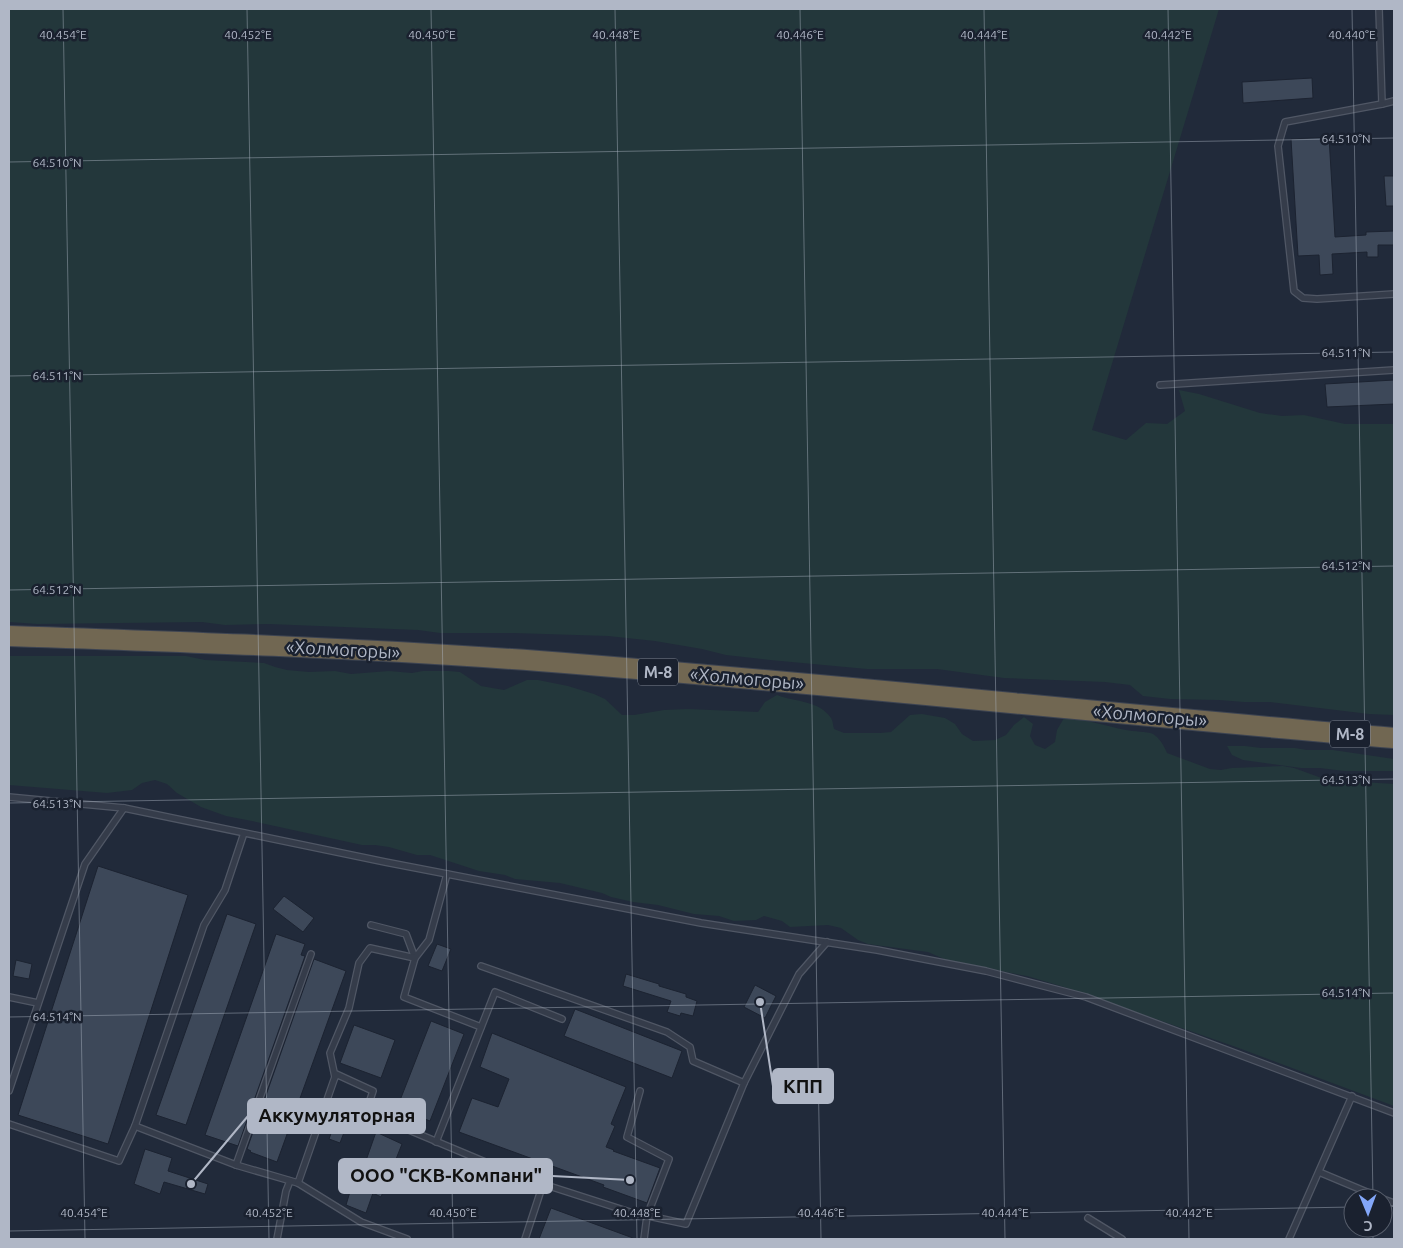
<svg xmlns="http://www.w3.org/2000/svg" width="1403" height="1248" font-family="Ubuntu,sans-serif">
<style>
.green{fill:#23373b}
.building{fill:#3d4859;stroke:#1c2331}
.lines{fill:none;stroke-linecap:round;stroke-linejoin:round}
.lane-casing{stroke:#505765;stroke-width:8}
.highway-casing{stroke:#3d4452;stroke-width:22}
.lane{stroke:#353c4a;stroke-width:5.5}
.highway{stroke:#716752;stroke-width:20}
.ticks{fill:none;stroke:#b0b7c6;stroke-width:1;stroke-opacity:0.45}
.labels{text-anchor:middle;stroke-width:5;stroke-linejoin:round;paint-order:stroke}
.shield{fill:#1a212f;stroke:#838a99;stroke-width:1}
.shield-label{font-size:16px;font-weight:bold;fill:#b0b7c6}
.street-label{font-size:18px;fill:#b0b7c6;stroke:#1a212f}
.ticks-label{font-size:12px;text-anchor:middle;fill:#b0b7c6;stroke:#1a212f;stroke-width:5;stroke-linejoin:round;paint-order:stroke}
.leader{fill:none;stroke:#b0b7c6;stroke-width:2}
.callout-dot{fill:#b0b7c6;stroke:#1a212f;stroke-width:2}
.callout{fill:#b0b7c6;stroke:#b0b7c6;stroke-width:2}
.callout-label{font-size:19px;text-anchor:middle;font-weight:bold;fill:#111}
</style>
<rect width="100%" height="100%" fill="#212a3a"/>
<g class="green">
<polygon points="9,9 1219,9 1092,430 1126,440 1146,423 1167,424 1185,411 1179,390 1199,394 1260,413 1282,416 1304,415 1345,424 1394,424 1394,715 1369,714 1270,702 1244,702 1219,700 1170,699 1143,696 1130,685 1105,682 1004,678 937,669 867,669 770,660 726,655 702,649 655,641 608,636 513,633 440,633 418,630 269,624 225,625 202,622 38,624 9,622"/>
<path d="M9,656H186L205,660L264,663L275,667L287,670L309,672L335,671L351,674L389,671L412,673L423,671H449L460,672L481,686L504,690L527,680H538L568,686L594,694L605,699L622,715H634L664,710L688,709L758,712L765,702L777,695C794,702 819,700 831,718C833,721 833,726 834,729L844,733H880L891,732L910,715L922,714L945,718L955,724L962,734L973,741L995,740L1006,735L1014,725L1024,717L1033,724L1030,736L1035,745L1045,749L1055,742L1057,730L1064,718C1087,719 1105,726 1126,730C1133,732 1147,731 1153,734C1160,738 1164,746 1167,753L1210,769L1221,770L1232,768L1283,766L1294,768L1338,784L1363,782L1394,784V1106L1236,1047L1064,987L1027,976L951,962L928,952L868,944L858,940L841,928L828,925L790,927L782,921L764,916L756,920L734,921L719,916L694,914L658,905L633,902L611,897L602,893L560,883L515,879L505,875L479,871L430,855H417L389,847L375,845H362L252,821L226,816L201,807L177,793L167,784L155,780L142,783L132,790L107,793L9,785Z"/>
<polygon points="1227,746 1245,746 1261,748 1295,748 1307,750 1333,750 1394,759 1394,771 1344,771 1320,768 1301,768 1243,760 1232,755"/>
</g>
<g class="building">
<polygon points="1312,78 1313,98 1243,103 1242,82"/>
<polygon points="1329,137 1335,237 1366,235 1366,232 1394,231 1394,245 1378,245 1378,257 1367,257 1367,252 1332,254 1333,274 1320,275 1319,255 1298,256 1291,139"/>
<polygon points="1384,176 1394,176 1394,206 1386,206"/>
<polygon points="1394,380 1394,404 1327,407 1325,384"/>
<polygon points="98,866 188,895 108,1144 18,1115"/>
<polygon points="284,896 314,918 303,932 273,909"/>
<polygon points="227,914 256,924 186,1125 156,1115"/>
<polygon points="276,934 305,944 301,955 305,956 238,1146 205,1135"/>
<polygon points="437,944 451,949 442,971 428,966"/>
<polygon points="314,959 346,971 277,1162 250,1152 251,1151 247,1149"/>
<polygon points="16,960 32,964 29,979 13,976"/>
<polygon points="626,974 659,984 659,986 686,994 686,997 697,1001 693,1016 681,1013 680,1016 667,1012 671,1001 623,986"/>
<polygon points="755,985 776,996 765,1018 744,1007"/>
<polygon points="575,1009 682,1051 672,1078 564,1036"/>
<polygon points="431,1021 464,1034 430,1121 397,1108"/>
<polygon points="354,1025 395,1040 381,1078 340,1063"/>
<polygon points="492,1033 626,1087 611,1124 615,1126 606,1147 614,1150 613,1151 660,1168 647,1203 603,1187 604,1185 459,1132 472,1098 498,1107 509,1079 480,1067"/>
<polygon points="337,1117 348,1122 340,1143 329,1139"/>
<polygon points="376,1132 402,1144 381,1197 373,1193 366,1213 346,1205 352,1185 349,1184 355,1166 363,1169"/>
<polygon points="145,1149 172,1158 168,1171 208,1184 205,1194 164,1182 160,1194 134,1184"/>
<polygon points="551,1208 633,1238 633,1239 539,1239"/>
</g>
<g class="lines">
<defs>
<g id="lane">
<polyline points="1379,9 1382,104 1394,101"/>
<polyline points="1382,104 1285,122 1278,146 1294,291 1303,298 1317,299 1394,294"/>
<polyline points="1160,385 1394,370"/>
<polyline points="9,797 124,808 385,862 701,923 877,950 986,971 1086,997 1394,1113"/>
<polyline points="371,925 406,934 415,958 404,997 481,1027"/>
<polyline points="481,966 667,1032 690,1047 693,1061 744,1083"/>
<polyline points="9,997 38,1003"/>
<polyline points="335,1077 330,1053 349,1008 359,963 370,948 415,958 429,940 447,874"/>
<polyline points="9,1091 85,864 124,808"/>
<polyline points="640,1091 627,1137 669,1159 647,1216 644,1239"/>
<polyline points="9,1124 119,1161 135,1126 204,925 225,890 244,833"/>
<polyline points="135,1126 236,1165 311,954"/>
<polyline points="436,1142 495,992 562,1019"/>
<polyline points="236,1165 298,1183 336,1074 373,1091 366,1112 521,1177 630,1212 686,1224 744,1083 799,974 827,942"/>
<polyline points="1319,1172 1381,1198"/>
<polyline points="298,1183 361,1222 407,1239"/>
<polyline points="1383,1199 1394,1203"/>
<polyline points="1088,1218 1122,1239"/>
<polyline points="277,1239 286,1191 290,1181"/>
<polyline points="525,1239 543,1184"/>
<polyline points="1289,1239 1352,1096"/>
</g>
<path id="highway" d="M9,636C186,642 362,648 539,661C824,683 1109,714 1394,738"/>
</defs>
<use href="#lane" class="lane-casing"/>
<use href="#highway" class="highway-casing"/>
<use href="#lane" class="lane"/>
<use href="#highway" class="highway"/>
</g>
<path class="ticks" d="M63,9L85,1239M247,9L269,1239M431,9L453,1239M615,9L637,1239M800,9L821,1239M984,9L1005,1239M1168,9L1189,1239M1352,9L1373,1198M9,162L1394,138M9,376L1394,352M9,590L1394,566M9,803L1394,779M9,1017L1394,993M1383,1207L1394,1206M1373,1228V1239M9,1231L1353,1207"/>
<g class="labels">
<g class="shield">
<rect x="638" y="658.5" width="40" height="27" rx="4"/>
<rect x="1330" y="720.5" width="40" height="27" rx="4"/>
</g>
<g class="shield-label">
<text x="658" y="678">М-8</text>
<text x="1350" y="740">М-8</text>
</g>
<g class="street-label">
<text transform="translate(343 650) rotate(3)" y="6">«Холмогоры»</text>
<text transform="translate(747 679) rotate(5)" y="6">«Холмогоры»</text>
<text transform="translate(1150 716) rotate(5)" y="6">«Холмогоры»</text>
</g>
</g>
<g class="ticks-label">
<text x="63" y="39">40.454°E</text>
<text x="248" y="39">40.452°E</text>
<text x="432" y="39">40.450°E</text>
<text x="616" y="39">40.448°E</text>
<text x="800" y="39">40.446°E</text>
<text x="984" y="39">40.444°E</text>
<text x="1168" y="39">40.442°E</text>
<text x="1352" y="39">40.440°E</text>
<text x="1346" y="143">64.510°N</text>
<text x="57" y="167">64.510°N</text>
<text x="1346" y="357">64.511°N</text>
<text x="57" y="380">64.511°N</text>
<text x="1346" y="570">64.512°N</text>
<text x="57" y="594">64.512°N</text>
<text x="1346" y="784">64.513°N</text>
<text x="57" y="808">64.513°N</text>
<text x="1346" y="997">64.514°N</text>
<text x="57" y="1021">64.514°N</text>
<text x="84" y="1217">40.454°E</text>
<text x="269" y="1217">40.452°E</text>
<text x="453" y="1217">40.450°E</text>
<text x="637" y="1217">40.448°E</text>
<text x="821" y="1217">40.446°E</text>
<text x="1005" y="1217">40.444°E</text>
<text x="1189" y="1217">40.442°E</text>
</g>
<path class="leader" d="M760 1002L773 1086M191 1184L248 1116M630 1180L552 1176"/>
<g class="callout-dot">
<circle cx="760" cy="1002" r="5"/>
<circle cx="191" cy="1184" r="5"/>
<circle cx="630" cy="1180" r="5"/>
</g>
<g class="callout">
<rect x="773" y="1069" width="60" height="34" rx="5"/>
<rect x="248" y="1099" width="177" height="34" rx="5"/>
<rect x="339" y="1159" width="213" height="34" rx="5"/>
</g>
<g class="callout-label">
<text x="803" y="1093">КПП</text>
<text x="337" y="1122">Аккумуляторная</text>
<text x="446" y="1182">ООО "СКВ-Компани"</text>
</g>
<rect width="1403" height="1248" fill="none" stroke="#b0b7c6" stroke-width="20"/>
<g transform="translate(1368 1213) rotate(179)"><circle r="24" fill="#1a212f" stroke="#565d6b"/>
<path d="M0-4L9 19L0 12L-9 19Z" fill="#83a7f9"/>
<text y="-8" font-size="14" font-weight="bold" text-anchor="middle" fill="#b0b7c6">С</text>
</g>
</svg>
